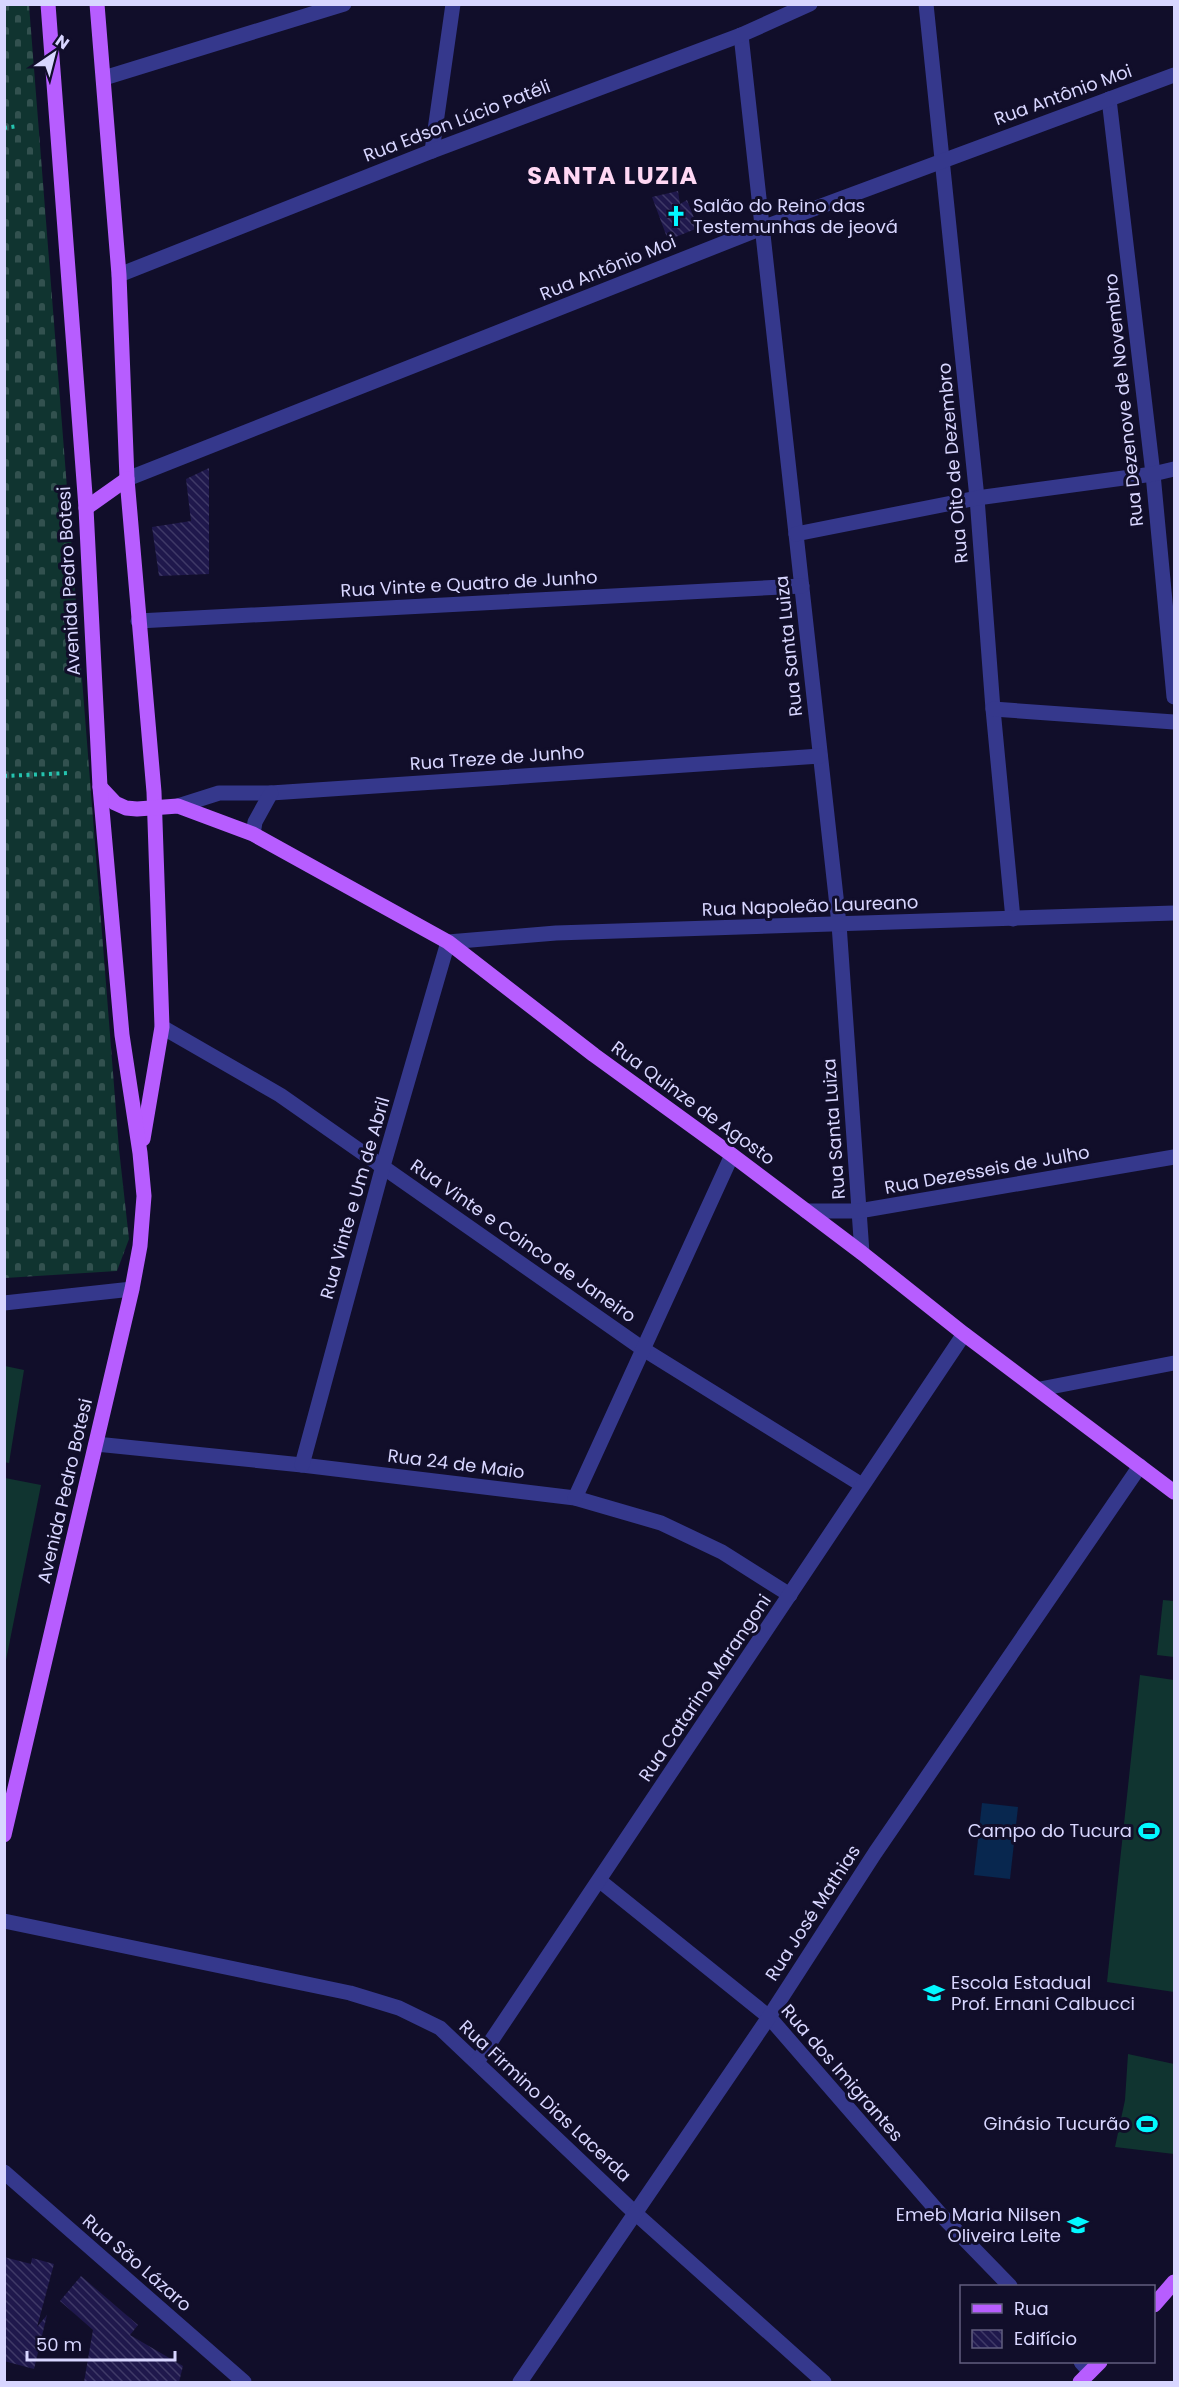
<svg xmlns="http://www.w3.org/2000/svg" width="1179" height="2387" font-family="Poppins,sans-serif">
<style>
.cemetery{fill:url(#cemetery-stones)}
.garden{fill:#103430}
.water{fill:#08274f}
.building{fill:url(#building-back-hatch)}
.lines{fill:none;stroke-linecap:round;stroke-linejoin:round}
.path{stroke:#25c4af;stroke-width:4;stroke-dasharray:3 4.5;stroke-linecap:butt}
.minor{stroke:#35388c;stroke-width:15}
.major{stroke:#b75dff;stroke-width:15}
.labels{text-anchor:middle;stroke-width:6;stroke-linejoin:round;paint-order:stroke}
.street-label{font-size:18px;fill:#d8d6ff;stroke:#110e2a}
.poi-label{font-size:18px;fill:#d8d6ff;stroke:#110e2a;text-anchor:end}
.district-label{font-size:24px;font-weight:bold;letter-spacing:1.5px;fill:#ffd8f4;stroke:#110e2a}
</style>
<defs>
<pattern id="cemetery-stones" width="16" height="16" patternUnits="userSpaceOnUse" patternTransform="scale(1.5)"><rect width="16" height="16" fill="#103430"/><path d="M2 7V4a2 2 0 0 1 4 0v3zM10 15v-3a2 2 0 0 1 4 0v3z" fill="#32514f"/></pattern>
<pattern id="building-back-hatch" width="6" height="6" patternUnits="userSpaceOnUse" patternTransform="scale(1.5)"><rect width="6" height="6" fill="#1f184c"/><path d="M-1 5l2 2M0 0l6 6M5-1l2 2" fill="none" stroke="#3f3967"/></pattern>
</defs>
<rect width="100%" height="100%" fill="#110e2a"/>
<polygon class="cemetery" points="29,5 119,1149 129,1239 117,1271 5,1278 4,5"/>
<g class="garden">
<polygon points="5,1366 24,1370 9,1463 4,1462"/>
<polygon points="5,1478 41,1485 5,1665 4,1478"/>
<polygon points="1163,1600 1174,1601 1174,1657 1157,1655"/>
<polygon points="1140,1675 1174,1680 1174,1992 1107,1982"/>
<polygon points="1128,2054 1174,2064 1174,2154 1115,2147 1125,2100"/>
</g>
<polygon class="water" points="982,1803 1018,1807 1010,1879 974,1875"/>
<g class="building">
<polygon points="678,191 680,204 687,200 698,228 668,240 652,197"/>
<polygon points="209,468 209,574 159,576 152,527 191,521 186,479"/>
<polygon points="4,2257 31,2264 32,2258 54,2264 37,2327 47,2315 34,2369 4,2361"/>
<polygon points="81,2276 138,2325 130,2335 183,2366 179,2382 84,2382 93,2330 60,2301"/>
</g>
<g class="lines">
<g class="path">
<polyline points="4,128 18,126"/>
<polyline points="4,776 69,773"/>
<polyline points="4,1136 5,1136"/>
</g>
<g class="minor">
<polyline points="926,4 977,498 993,709 1013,919"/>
<polyline points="741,35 839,924 862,1253"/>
<polyline points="104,78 344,4"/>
<polyline points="1109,99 1153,474 1174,697"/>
<polyline points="432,151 453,4"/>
<polyline points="119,275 432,151 741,35 810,4"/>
<polyline points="127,479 762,228 1174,75"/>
<polyline points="796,534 977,498 1153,474 1174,469"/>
<polyline points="138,621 802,586"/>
<polyline points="993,709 1174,722"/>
<polyline points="178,806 219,793 271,793 820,756"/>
<polyline points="253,834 255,822 271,793"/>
<polyline points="162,1027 280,1095 643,1349 862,1485"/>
<polyline points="806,1211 859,1211 1174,1157"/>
<polyline points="4,1303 132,1289"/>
<polyline points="1040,1389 1174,1363"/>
<polyline points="96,1444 302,1465 575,1498 661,1523 722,1552 790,1595"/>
<polyline points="302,1465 383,1166 448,942 556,933 1174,913"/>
<polyline points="575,1498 732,1155"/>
<polyline points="600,1881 769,2017 941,2215 1010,2286"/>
<polyline points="4,1921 350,1993 399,2008 440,2028 635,2213 824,2382"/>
<polyline points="477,2062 964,1334"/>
<polyline points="4,2172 244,2382"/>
<polyline points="1081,2362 1090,2372"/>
<polyline points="520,2382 769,2017 875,1853 1140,1466"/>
</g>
<g class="major">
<polyline points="97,4 119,275 127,479 154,792 162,1027 143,1139"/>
<polyline points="86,508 127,479"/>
<polyline points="100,787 115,803 126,808 137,809 178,806 253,834 448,942 594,1055 732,1155 862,1253 964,1334 1174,1492"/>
<polyline points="4,1835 132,1289 140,1246 144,1196 140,1153 122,1035 100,787 86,508 48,4"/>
<polyline points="1154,2305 1174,2282"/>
<polyline points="1080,2382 1100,2362"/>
</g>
</g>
<defs>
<symbol id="church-bare" viewBox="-9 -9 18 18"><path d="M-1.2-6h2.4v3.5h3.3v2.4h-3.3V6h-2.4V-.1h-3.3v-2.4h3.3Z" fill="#02f8ff" stroke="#110e2a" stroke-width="2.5" paint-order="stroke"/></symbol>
<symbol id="stadium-bare" viewBox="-9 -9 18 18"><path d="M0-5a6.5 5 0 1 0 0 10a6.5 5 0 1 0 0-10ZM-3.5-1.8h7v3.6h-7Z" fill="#02f8ff" stroke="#110e2a" stroke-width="2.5" paint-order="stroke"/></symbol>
<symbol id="school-bare" viewBox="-9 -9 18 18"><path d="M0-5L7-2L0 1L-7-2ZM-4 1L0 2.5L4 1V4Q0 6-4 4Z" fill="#02f8ff" stroke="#110e2a" stroke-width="2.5" paint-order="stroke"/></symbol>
</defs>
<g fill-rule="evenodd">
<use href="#church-bare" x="661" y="201" width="30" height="30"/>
<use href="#stadium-bare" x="1134" y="1816" width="30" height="30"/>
<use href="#school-bare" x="919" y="1978" width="30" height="30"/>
<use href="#stadium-bare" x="1132" y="2109" width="30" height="30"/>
<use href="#school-bare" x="1063" y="2210" width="30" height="30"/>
</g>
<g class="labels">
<g class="street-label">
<text transform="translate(1063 95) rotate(-20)" y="6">Rua Antônio Moi</text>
<text transform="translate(457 121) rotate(-21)" y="6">Rua Edson Lúcio Patéli</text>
<text transform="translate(608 268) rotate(-22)" y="6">Rua Antônio Moi</text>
<text transform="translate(1124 400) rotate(-96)" y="6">Rua Dezenove de Novembro</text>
<text transform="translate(953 463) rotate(-95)" y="6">Rua Oito de Dezembro</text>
<text transform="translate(69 581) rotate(-93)" y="6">Avenida Pedro Botesi</text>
<text transform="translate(469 584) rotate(-3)" y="6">Rua Vinte e Quatro de Junho</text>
<text transform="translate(789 646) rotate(-96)" y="6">Rua Santa Luiza</text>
<text transform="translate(497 758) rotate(-4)" y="6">Rua Treze de Junho</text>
<text transform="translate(810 906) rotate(-2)" y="6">Rua Napoleão Laureano</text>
<text transform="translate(693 1103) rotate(36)" y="6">Rua Quinze de Agosto</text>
<text transform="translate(834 1129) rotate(-94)" y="6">Rua Santa Luiza</text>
<text transform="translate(987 1170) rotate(-10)" y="6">Rua Dezesseis de Julho</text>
<text transform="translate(355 1198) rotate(-74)" y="6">Rua Vinte e Um de Abril</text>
<text transform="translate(523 1241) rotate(35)" y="6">Rua Vinte e Coinco de Janeiro</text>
<text transform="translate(456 1464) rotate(7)" y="6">Rua 24 de Maio</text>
<text transform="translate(65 1491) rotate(-77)" y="6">Avenida Pedro Botesi</text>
<text transform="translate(705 1688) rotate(-56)" y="6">Rua Catarino Marangoni</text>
<text transform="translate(813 1913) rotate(-57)" y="6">Rua José Mathias</text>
<text transform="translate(842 2073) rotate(49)" y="6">Rua dos Imigrantes</text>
<text transform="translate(545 2101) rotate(43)" y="6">Rua Firmino Dias Lacerda</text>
<text transform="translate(137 2263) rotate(41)" y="6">Rua São Lázaro</text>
</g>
<g class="poi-label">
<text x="693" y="212" text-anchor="start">Salão do Reino das<tspan x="693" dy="21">Testemunhas de jeová</tspan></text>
<text x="1132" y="1837">Campo do Tucura</text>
<text x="951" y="1989" text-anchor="start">Escola Estadual<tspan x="951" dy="21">Prof. Ernani Calbucci</tspan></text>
<text x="1130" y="2130">Ginásio Tucurão</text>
<text x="1061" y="2221">Emeb Maria Nilsen<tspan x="1061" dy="21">Oliveira Leite</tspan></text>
</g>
<g class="district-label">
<text x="613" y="184">SANTA LUZIA</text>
</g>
</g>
<rect width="1179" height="2387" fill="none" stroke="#d8d6ff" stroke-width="12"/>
<rect x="960" y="2285" width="195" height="78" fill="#110e2a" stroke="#615e7f" stroke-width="1.5"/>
<rect x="972" y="2304" width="30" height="9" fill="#b75dff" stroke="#615e7f" stroke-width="1.5"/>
<text x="1014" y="2315" font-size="18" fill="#d8d6ff">Rua</text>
<rect x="972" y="2330" width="30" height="18" fill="url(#building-back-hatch)" stroke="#615e7f" stroke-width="1.5"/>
<text x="1014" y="2345" font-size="18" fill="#d8d6ff">Edifício</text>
<g transform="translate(54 54) rotate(35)" stroke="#110e2a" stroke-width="4.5" paint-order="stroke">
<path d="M0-4.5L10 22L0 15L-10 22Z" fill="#d8d6ff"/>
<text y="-9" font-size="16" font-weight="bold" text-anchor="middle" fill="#d8d6ff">N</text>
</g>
<path d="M27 2351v9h148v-9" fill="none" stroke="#d8d6ff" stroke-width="3"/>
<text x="36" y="2351" font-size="18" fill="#d8d6ff" stroke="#110e2a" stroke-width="4.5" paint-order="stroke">50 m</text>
</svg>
